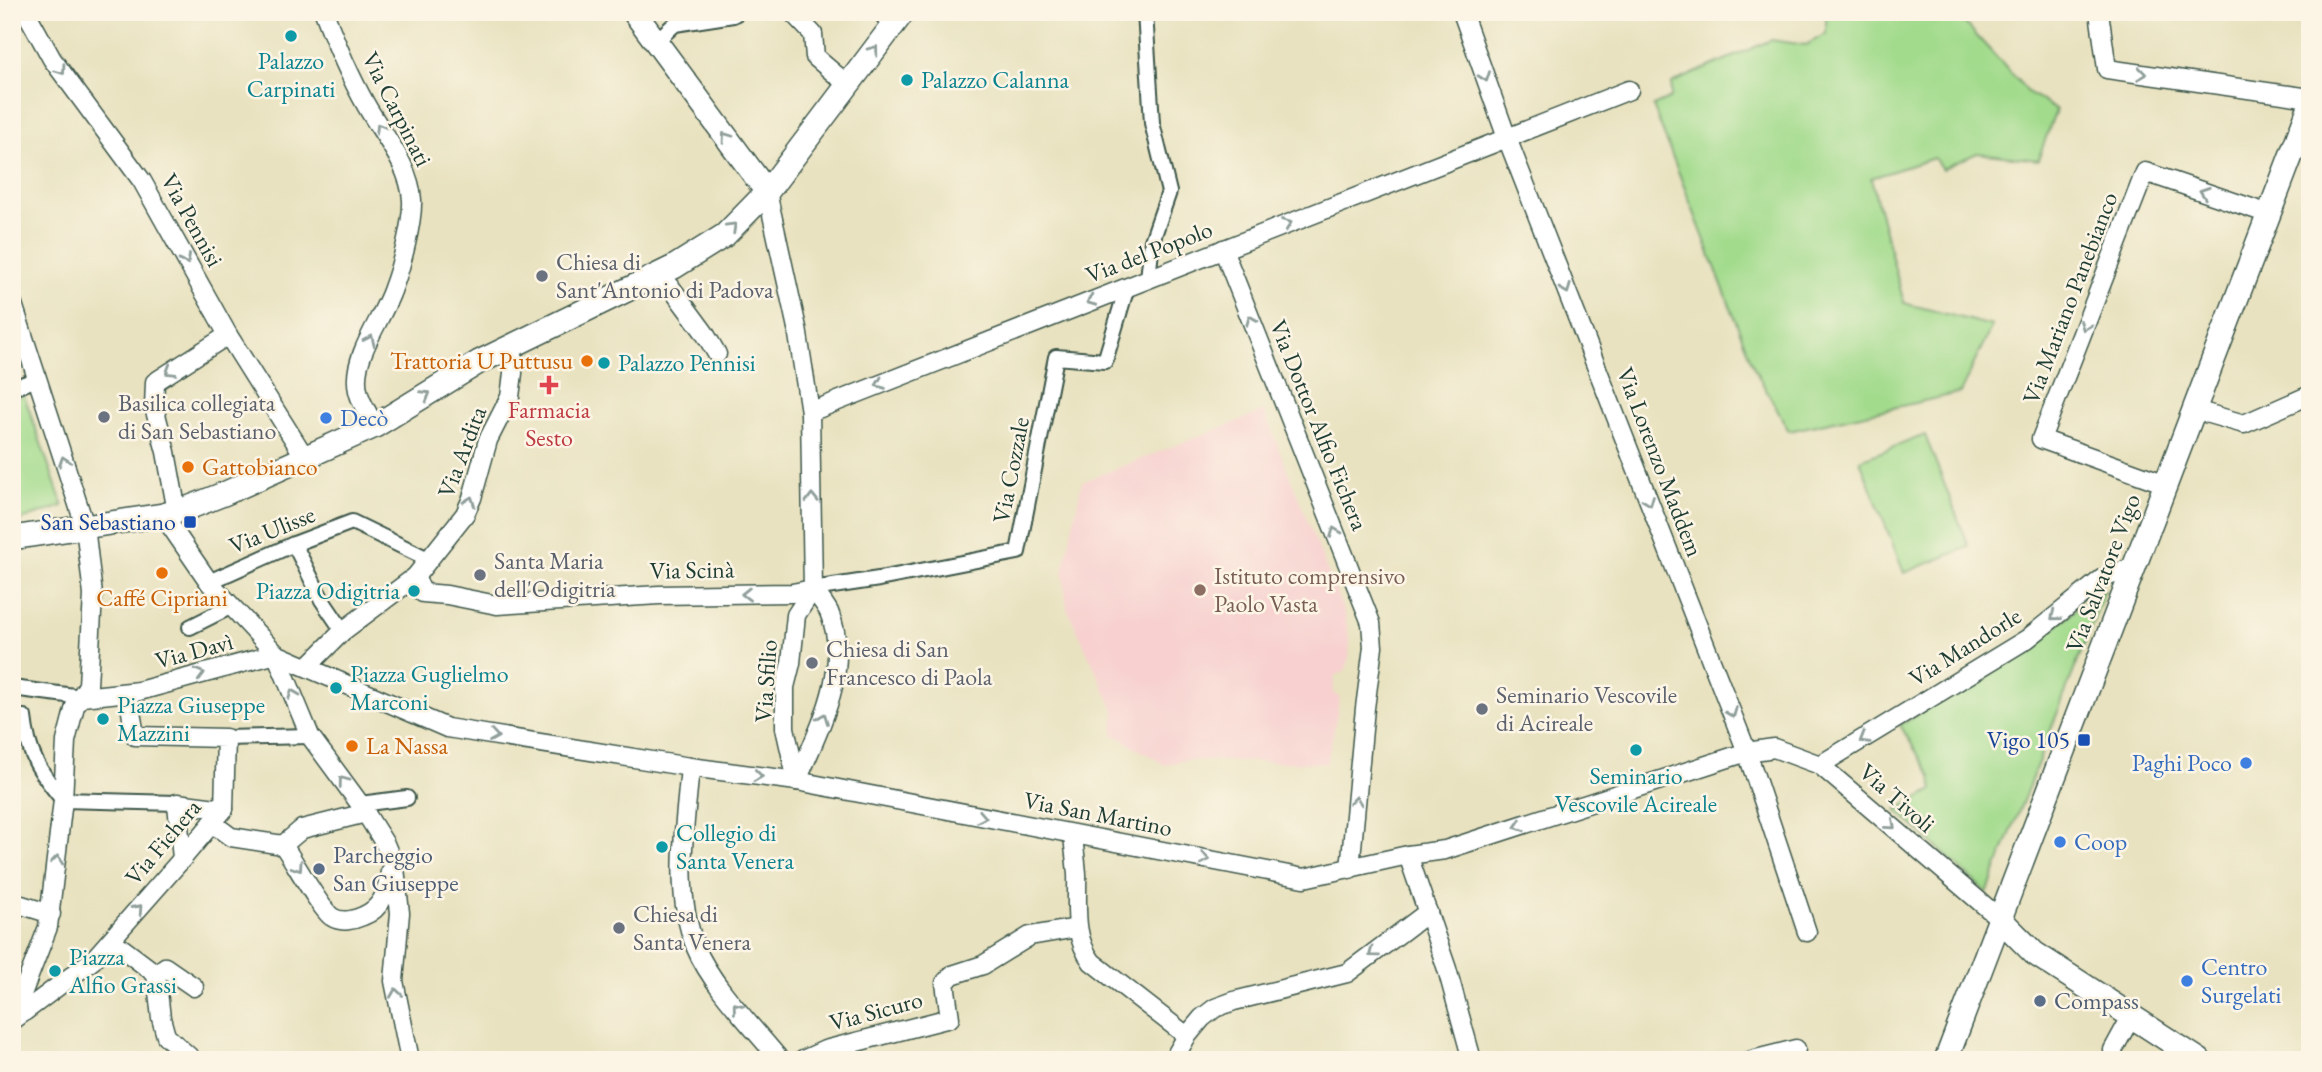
<svg xmlns="http://www.w3.org/2000/svg" width="2322" height="1072" font-family="'EB Garamond',serif">
<style>
.built{fill:#f7d0cf}
.green{fill:#a3db8d;stroke:#618c60;stroke-width:2}
.lines{fill:none;stroke-linecap:round;stroke-linejoin:round}
.pedestrian-casing{stroke:#3d5649;stroke-width:18}
.minor-casing{stroke:#3d5649;stroke-width:21}
.tertiary-casing{stroke:#3d5649;stroke-width:26}
.pedestrian{stroke:#fff;stroke-width:14}
.minor{stroke:#fff;stroke-width:18}
.tertiary{stroke:#fff;stroke-width:23}
.oneway{stroke:#8f9e9a}
.culture-dot{fill:#0f9aa8;stroke:#fcf5e5;stroke-width:2.5}
.worship-dot{fill:#6b7280;stroke:#fcf5e5;stroke-width:2.5}
.food-dot{fill:#e8710a;stroke:#fcf5e5;stroke-width:2.5}
.health-dot{fill:#e0444e;stroke:#fcf5e5;stroke-width:2.5}
.shop-dot{fill:#3f7fe0;stroke:#fcf5e5;stroke-width:2.5}
.transit-dot{fill:#1a4fb4;stroke:#fcf5e5;stroke-width:2.5}
.education-dot{fill:#8d6e63;stroke:#fcf5e5;stroke-width:2.5}
.service-dot{fill:#5c6f8a;stroke:#fcf5e5;stroke-width:2.5}
.labels{text-anchor:middle;stroke-width:5;stroke-linejoin:round;paint-order:stroke}
.culture-label{font-size:24px;fill:#0d838f;stroke:#fcf5e5;text-anchor:start}
.street-label{font-size:24px;fill:#1f3d34;stroke:#fcf5e5}
.worship-label{font-size:24px;fill:#5b616d;stroke:#fcf5e5;text-anchor:start}
.food-label{font-size:24px;fill:#c56008;stroke:#fcf5e5;text-anchor:start}
.health-label{font-size:24px;fill:#be3a42;stroke:#fcf5e5}
.shop-label{font-size:24px;fill:#366cbe;stroke:#fcf5e5;text-anchor:start}
.transit-label{font-size:24px;fill:#164399;stroke:#fcf5e5;text-anchor:end}
.education-label{font-size:24px;fill:#785e54;stroke:#fcf5e5;text-anchor:start}
.service-label{font-size:24px;fill:#4e5e75;stroke:#fcf5e5;text-anchor:start}
</style>
<rect width="100%" height="100%" fill="#fcf5e5"/>
<filter id="ink" filterUnits="userSpaceOnUse"><feTurbulence type="fractalNoise" baseFrequency=".0143" numOctaves="2"/><feDisplacementMap in="SourceGraphic" scale="14" xChannelSelector="R" yChannelSelector="G"/><feConvolveMatrix kernelMatrix="1 2 1 2 8 2 1 2 1" color-interpolation-filters="sRGB"/></filter>
<filter id="wash" filterUnits="userSpaceOnUse"><feTurbulence type="fractalNoise" baseFrequency=".00686" numOctaves="4" result="noise"/><feDisplacementMap in="SourceGraphic" scale="28" xChannelSelector="R" yChannelSelector="G"/><feGaussianBlur stdDeviation="1.57" result="paint"/><feColorMatrix in="noise" values="0 0 0 0 0 0 0 0 0 0 0 0 0 0 0 0 0 1.4 0 .05"/><feComposite in="paint" operator="in"/></filter>
<g filter="url(#wash)">
<rect width="100%" height="100%" fill="#e8e2c0"/>
<polygon class="built" points="1264,411 1345,615 1350,642 1349,659 1345,672 1335,675 1333,693 1340,698 1327,763 1184,760 1165,765 1113,734 1115,712 1067,608 1063,572 1082,482"/>
<g class="green">
<polygon points="1824,12 1955,12 2028,92 2056,110 2038,160 1977,153 1942,169 1934,158 1871,178 1904,303 1992,326 1960,393 1789,431 1754,368 1653,106 1671,98 1672,83 1771,40 1806,45 1826,34 1826,16"/>
<polygon points="24,395 63,506 18,521 12,506 12,399"/>
<polygon points="1925,435 1969,547 1904,573 1860,460"/>
<path d="M2105,591L1987,893L1896,810L1933,790L1931,776L1900,725C1948,695 1997,667 2043,635C2064,622 2084,599 2105,591Z"/>
</g>
</g>
<g filter="url(#ink)">
<g class="lines">
<defs>
<g id="pedestrian">
<polyline points="1145,12 1152,123 1169,192 1152,241 1148,279"/>
<polyline points="656,41 675,24 733,15 738,12"/>
<polyline points="12,388 38,379"/>
<polyline points="294,544 322,600 343,631"/>
<polyline points="209,582 294,544 352,522 428,559"/>
<polyline points="813,589 879,579 1018,552 1056,357 1105,361 1127,287"/>
<polyline points="190,627 230,607"/>
<polyline points="12,688 82,697"/>
<path d="M24,717C28,755 39,771 63,800L177,803"/>
<polyline points="226,738 310,736"/>
<polyline points="360,804 407,798"/>
</g>
<g id="minor">
<polyline points="26,12 52,59 142,181 228,335 306,459"/>
<path d="M324,12C336,44 349,75 366,105C382,134 410,165 412,200C413,222 401,267 393,288C384,316 355,353 357,382C357,398 368,413 375,426"/>
<polyline points="792,12 813,34 815,57 848,85"/>
<polyline points="881,12 894,24"/>
<polyline points="1462,12 1507,138 1747,752 1807,932"/>
<polyline points="2099,12 2107,69 2310,98"/>
<path d="M767,192L797,328L810,412L813,589C818,596 825,604 829,612C853,668 818,730 797,781"/>
<polyline points="1223,249 1371,623 1373,647 1365,708 1350,869"/>
<polyline points="661,274 704,332 717,354"/>
<polyline points="12,301 85,526 93,595 88,685 75,706 66,741 63,800 48,927 12,1020"/>
<polyline points="2195,410 2244,424 2310,395"/>
<polyline points="810,412 1629,90"/>
<polyline points="2166,484 2041,439 2145,172 2269,214"/>
<polyline points="177,512 166,452 154,407 155,382 228,335"/>
<polyline points="163,515 209,582 276,654 310,736 360,804 385,844 395,868 400,913 394,981 410,1060"/>
<polyline points="415,577 423,593 447,595 497,605 659,595 792,593 813,589"/>
<polyline points="308,666 343,631 415,577 465,514 472,498 488,440 510,397 513,373 513,359 508,349"/>
<polyline points="82,697 139,691 276,654 447,728 690,767 797,781 1304,878 1408,855 1445,850 1747,752 1774,748 1820,765 1999,918"/>
<polyline points="1820,765 2027,639 2103,578 2133,567"/>
<path d="M690,767C685,827 673,891 696,948C711,985 754,1028 780,1060"/>
<polyline points="797,781 785,728 785,687 791,663 796,615 813,589"/>
<path d="M366,813L302,829L283,845C293,859 321,910 332,917C341,923 354,920 363,916C383,908 387,891 390,872"/>
<polyline points="212,823 231,837 283,845"/>
<path d="M1073,835C1074,848 1076,861 1077,874C1078,904 1072,936 1092,962L1187,1036"/>
<polyline points="1408,855 1447,969 1472,1060"/>
<polyline points="182,859 177,803 224,809"/>
<polyline points="12,902 51,914"/>
<polyline points="111,940 156,974 161,1018 166,1036 193,1060"/>
<polyline points="156,974 165,967 194,987"/>
<polyline points="12,1021 93,960 182,859 224,809 226,738 135,736 128,693"/>
<polyline points="803,1060 825,1050 950,1018 945,983 952,975 983,965 1030,936 1077,928"/>
<polyline points="1173,1060 1187,1036 1202,1018 1215,1008 1234,1001 1347,973 1428,912"/>
<polyline points="1752,1060 1796,1049"/>
<polyline points="2114,1060 2113,1050 2131,1017"/>
</g>
<g id="tertiary">
<polyline points="634,12 767,192"/>
<polyline points="12,538 163,515 188,508 226,493 375,426 479,362 674,267 725,235 767,192 903,12"/>
<polyline points="1999,918 2034,953 2199,1060"/>
<polyline points="1946,1060 2310,106"/>
</g>
</defs>
<use href="#pedestrian" class="pedestrian-casing"/>
<use href="#minor" class="minor-casing"/>
<use href="#tertiary" class="tertiary-casing"/>
<use href="#pedestrian" class="pedestrian"/>
<use href="#minor" class="minor"/>
<use href="#tertiary" class="tertiary"/>
</g>
<defs><path id="oneway-chevron" d="M-2-3.5L2.5 0L-2 3.5" fill="none" stroke-width="1.6" stroke-linecap="round" stroke-linejoin="round" transform="scale(1.75)"/></defs>
<g class="oneway">
<use href="#oneway-chevron" transform="translate(874 50) rotate(-53)"/>
<use href="#oneway-chevron" transform="translate(61 70) rotate(54)"/>
<use href="#oneway-chevron" transform="translate(2142 74) rotate(8)"/>
<use href="#oneway-chevron" transform="translate(1485 77) rotate(70)"/>
<use href="#oneway-chevron" transform="translate(380 128) rotate(-121)"/>
<use href="#oneway-chevron" transform="translate(726 137) rotate(-126)"/>
<use href="#oneway-chevron" transform="translate(2204 192) rotate(-161)"/>
<use href="#oneway-chevron" transform="translate(1287 224) rotate(-21)"/>
<use href="#oneway-chevron" transform="translate(732 227) rotate(-44)"/>
<use href="#oneway-chevron" transform="translate(186 260) rotate(61)"/>
<use href="#oneway-chevron" transform="translate(1566 289) rotate(69)"/>
<use href="#oneway-chevron" transform="translate(1091 301) rotate(158)"/>
<use href="#oneway-chevron" transform="translate(1251 320) rotate(-112)"/>
<use href="#oneway-chevron" transform="translate(2085 326) rotate(111)"/>
<use href="#oneway-chevron" transform="translate(370 340) rotate(-65)"/>
<use href="#oneway-chevron" transform="translate(170 371) rotate(148)"/>
<use href="#oneway-chevron" transform="translate(880 384) rotate(159)"/>
<use href="#oneway-chevron" transform="translate(426 395) rotate(-31)"/>
<use href="#oneway-chevron" transform="translate(64 461) rotate(-108)"/>
<use href="#oneway-chevron" transform="translate(812 498) rotate(-91)"/>
<use href="#oneway-chevron" transform="translate(470 501) rotate(-70)"/>
<use href="#oneway-chevron" transform="translate(1649 501) rotate(69)"/>
<use href="#oneway-chevron" transform="translate(1335 532) rotate(-111)"/>
<use href="#oneway-chevron" transform="translate(746 594) rotate(179)"/>
<use href="#oneway-chevron" transform="translate(2055 616) rotate(141)"/>
<use href="#oneway-chevron" transform="translate(200 674) rotate(-15)"/>
<use href="#oneway-chevron" transform="translate(293 694) rotate(-112)"/>
<use href="#oneway-chevron" transform="translate(1732 713) rotate(68)"/>
<use href="#oneway-chevron" transform="translate(823 718) rotate(-69)"/>
<use href="#oneway-chevron" transform="translate(494 736) rotate(9)"/>
<use href="#oneway-chevron" transform="translate(1864 739) rotate(149)"/>
<use href="#oneway-chevron" transform="translate(758 776) rotate(7)"/>
<use href="#oneway-chevron" transform="translate(343 781) rotate(-127)"/>
<use href="#oneway-chevron" transform="translate(1356 801) rotate(-84)"/>
<use href="#oneway-chevron" transform="translate(982 817) rotate(11)"/>
<use href="#oneway-chevron" transform="translate(1891 825) rotate(41)"/>
<use href="#oneway-chevron" transform="translate(1519 826) rotate(162)"/>
<use href="#oneway-chevron" transform="translate(1205 859) rotate(11)"/>
<use href="#oneway-chevron" transform="translate(57 860) rotate(-84)"/>
<use href="#oneway-chevron" transform="translate(298 867) rotate(56)"/>
<use href="#oneway-chevron" transform="translate(138 909) rotate(-48)"/>
<use href="#oneway-chevron" transform="translate(1373 953) rotate(143)"/>
<use href="#oneway-chevron" transform="translate(396 993) rotate(-98)"/>
<use href="#oneway-chevron" transform="translate(737 1007) rotate(-129)"/>
</g>
</g>
<g class="culture-dot">
<circle cx="291" cy="36" r="7"/>
<circle cx="907" cy="80" r="7"/>
<circle cx="604" cy="363" r="7"/>
<circle cx="414" cy="591" r="7"/>
<circle cx="336" cy="688" r="7"/>
<circle cx="103" cy="719" r="7"/>
<circle cx="1636" cy="750" r="7"/>
<circle cx="662" cy="847" r="7"/>
<circle cx="55" cy="971" r="7"/>
</g>
<g class="worship-dot">
<circle cx="542" cy="276" r="7"/>
<circle cx="104" cy="417" r="7"/>
<circle cx="480" cy="575" r="7"/>
<circle cx="812" cy="663" r="7"/>
<circle cx="1482" cy="709" r="7"/>
<circle cx="619" cy="928" r="7"/>
</g>
<g class="food-dot">
<circle cx="587" cy="361" r="7"/>
<circle cx="188" cy="467" r="7"/>
<circle cx="162" cy="573" r="7"/>
<circle cx="352" cy="746" r="7"/>
</g>
<path class="health-dot" d="M545.5 374.5h7v7h7v7h-7v7h-7v-7h-7v-7h7z"/>
<g class="shop-dot">
<circle cx="326" cy="418" r="7"/>
<circle cx="2246" cy="763" r="7"/>
<circle cx="2060" cy="842" r="7"/>
<circle cx="2187" cy="981" r="7"/>
</g>
<g class="transit-dot">
<rect x="183" y="515" width="14" height="14" rx="3.5"/>
<rect x="2077" y="733" width="14" height="14" rx="3.5"/>
</g>
<circle class="education-dot" cx="1200" cy="590" r="7"/>
<g class="service-dot">
<circle cx="319" cy="869" r="7"/>
<circle cx="2040" cy="1001" r="7"/>
</g>
<g class="labels">
<g class="culture-label">
<text x="291" y="69" text-anchor="middle">Palazzo<tspan x="291" dy="28">Carpinati</tspan></text>
<text x="921" y="88">Palazzo Calanna</text>
<text x="618" y="371">Palazzo Pennisi</text>
<text x="400" y="599" text-anchor="end">Piazza Odigitria</text>
<text x="350" y="682">Piazza Guglielmo<tspan x="350" dy="28">Marconi</tspan></text>
<text x="117" y="713">Piazza Giuseppe<tspan x="117" dy="28">Mazzini</tspan></text>
<text x="1636" y="784" text-anchor="middle">Seminario<tspan x="1636" dy="28">Vescovile Acireale</tspan></text>
<text x="676" y="841">Collegio di<tspan x="676" dy="28">Santa Venera</tspan></text>
<text x="69" y="965">Piazza<tspan x="69" dy="28">Alfio Grassi</tspan></text>
</g>
<g class="street-label">
<text transform="translate(397 109) rotate(63)" y="8">Via Carpinati</text>
<text transform="translate(192 220) rotate(61)" y="8">Via Pennisi</text>
<text transform="translate(1149 252) rotate(-21)" y="8">Via del Popolo</text>
<text transform="translate(2070 298) rotate(-69)" y="8">Via Mariano Panebianco</text>
<text transform="translate(1319 425) rotate(68)" y="8">Via Dottor Alfio Fichera</text>
<text transform="translate(462 452) rotate(-69)" y="8">Via Ardita</text>
<text transform="translate(1660 462) rotate(69)" y="8">Via Lorenzo Maddem</text>
<text transform="translate(1011 470) rotate(-79)" y="8">Via Cozzale</text>
<text transform="translate(272 530) rotate(-22)" y="8">Via Ulisse</text>
<text transform="translate(692 570) rotate(-1)" y="8">Via Scinà</text>
<text transform="translate(2103 573) rotate(-69)" y="8">Via Salvatore Vigo</text>
<text transform="translate(1965 647) rotate(-32)" y="8">Via Mandorle</text>
<text transform="translate(194 651) rotate(-15)" y="8">Via Davì</text>
<text transform="translate(766 681) rotate(-86)" y="8">Via Sfilio</text>
<text transform="translate(1897 798) rotate(41)" y="8">Via Tivoli</text>
<text transform="translate(1098 814) rotate(11)" y="8">Via San Martino</text>
<text transform="translate(163 842) rotate(-50)" y="8">Via Fichera</text>
<text transform="translate(876 1011) rotate(-15)" y="8">Via Sicuro</text>
</g>
<g class="worship-label">
<text x="556" y="270">Chiesa di<tspan x="556" dy="28">Sant'Antonio di Padova</tspan></text>
<text x="118" y="411">Basilica collegiata<tspan x="118" dy="28">di San Sebastiano</tspan></text>
<text x="494" y="569">Santa Maria<tspan x="494" dy="28">dell'Odigitria</tspan></text>
<text x="826" y="657">Chiesa di San<tspan x="826" dy="28">Francesco di Paola</tspan></text>
<text x="1496" y="703">Seminario Vescovile<tspan x="1496" dy="28">di Acireale</tspan></text>
<text x="633" y="922">Chiesa di<tspan x="633" dy="28">Santa Venera</tspan></text>
</g>
<g class="food-label">
<text x="573" y="369" text-anchor="end">Trattoria U Puttusu</text>
<text x="202" y="475">Gattobianco</text>
<text x="162" y="606" text-anchor="middle">Caffé Cipriani</text>
<text x="366" y="754">La Nassa</text>
</g>
<g class="health-label">
<text x="549" y="418">Farmacia<tspan x="549" dy="28">Sesto</tspan></text>
</g>
<g class="shop-label">
<text x="340" y="426">Decò</text>
<text x="2232" y="771" text-anchor="end">Paghi Poco</text>
<text x="2074" y="850">Coop</text>
<text x="2201" y="975">Centro<tspan x="2201" dy="28">Surgelati</tspan></text>
</g>
<g class="transit-label">
<text x="176" y="530">San Sebastiano</text>
<text x="2070" y="748">Vigo 105</text>
</g>
<g class="education-label">
<text x="1214" y="584">Istituto comprensivo<tspan x="1214" dy="28">Paolo Vasta</tspan></text>
</g>
<g class="service-label">
<text x="333" y="863">Parcheggio<tspan x="333" dy="28">San Giuseppe</tspan></text>
<text x="2054" y="1009">Compass</text>
</g>
</g>
<rect width="2322" height="1072" fill="none" stroke="#fcf5e5" stroke-width="42"/>
</svg>
